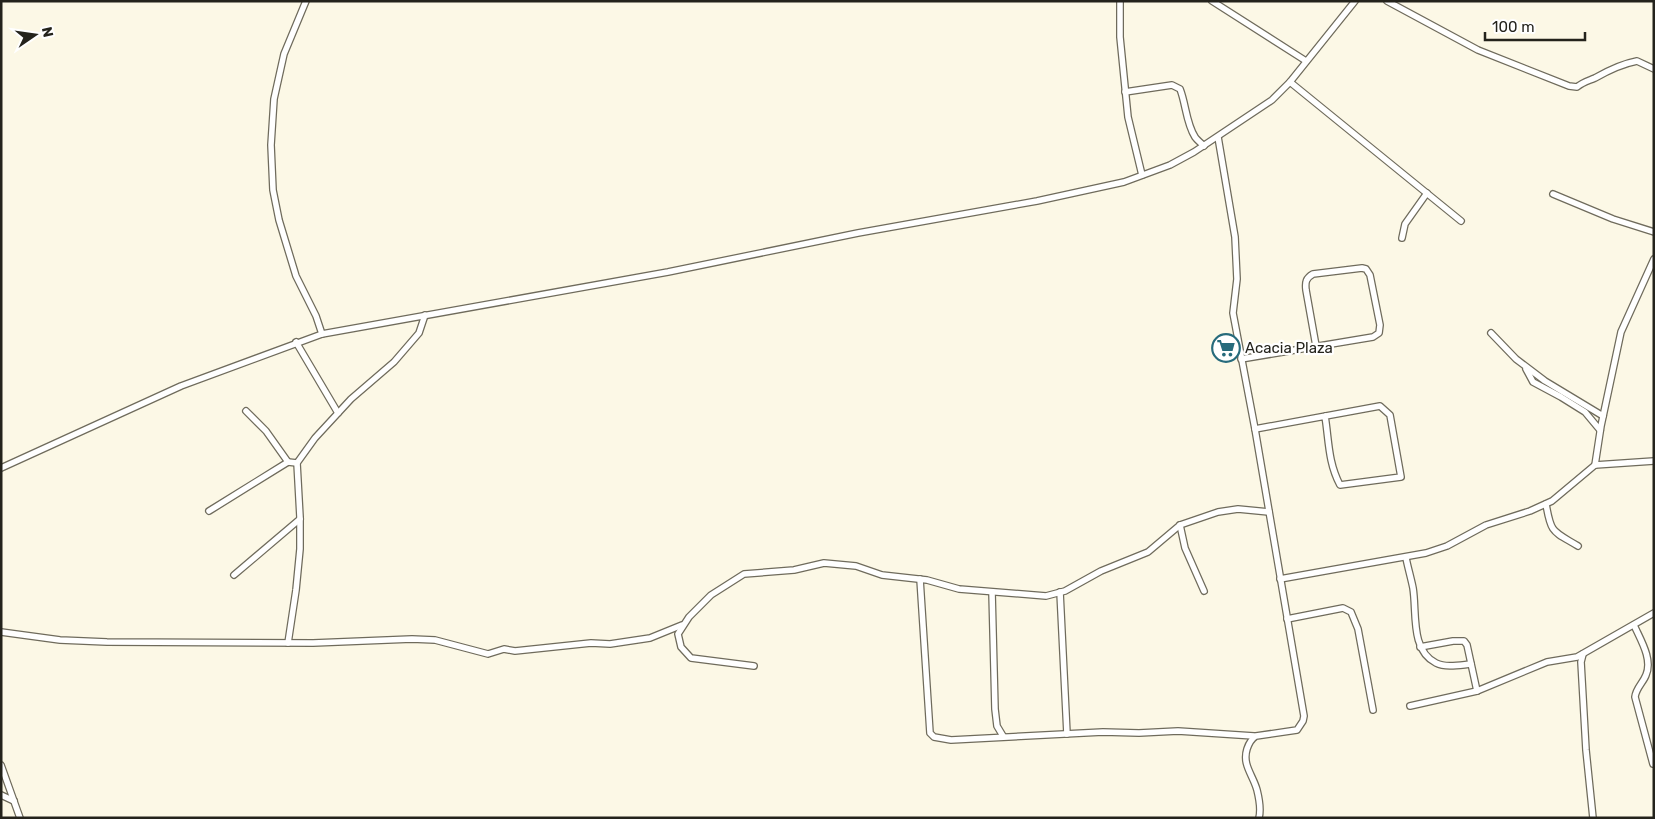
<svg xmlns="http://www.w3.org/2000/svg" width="1655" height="819" font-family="Rubik,sans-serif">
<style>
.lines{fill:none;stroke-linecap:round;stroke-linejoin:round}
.minor-casing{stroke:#6f6b5c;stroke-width:8}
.minor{stroke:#fff;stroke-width:5.5}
.labels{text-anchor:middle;stroke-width:4.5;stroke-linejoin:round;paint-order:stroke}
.poi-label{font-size:15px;fill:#24231c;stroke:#fff;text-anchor:start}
</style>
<rect width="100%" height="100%" fill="#fcf8e6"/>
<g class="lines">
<defs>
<g id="minor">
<polyline points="306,1 284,54 274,99 271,145 273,190 279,220 296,276 316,316 322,334"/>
<polyline points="1120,1 1120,37 1128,117 1142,175"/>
<polyline points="1212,1 1306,61"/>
<path d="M1387,1L1478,50L1569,86L1577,87C1583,82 1588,81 1595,78C1609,70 1621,64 1637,61L1654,69"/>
<polyline points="1290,82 1461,221"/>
<path d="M1125,92L1172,85L1180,89C1186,104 1186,123 1195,137C1197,140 1201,143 1204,146"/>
<path d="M1218,137L1235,237L1237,279L1233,313L1255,429L1304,716L1303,721L1297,730L1256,736C1251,739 1249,743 1247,749C1242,765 1253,775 1257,790C1259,798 1261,810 1259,818"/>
<polyline points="1553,194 1613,219 1654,232"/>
<polyline points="1402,238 1405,224 1427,193"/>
<polyline points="1491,333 1516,359 1545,381 1603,416"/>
<polyline points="296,342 338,413"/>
<path d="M1241,359L1373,337L1379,333L1380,325L1370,275L1366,269L1362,268L1313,274C1306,278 1305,282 1306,290L1316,346"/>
<polyline points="1526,369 1533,382 1561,397 1585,412 1600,430"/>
<polyline points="246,411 266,431 288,462 297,463"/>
<path d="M1255,429L1380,406L1390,415L1401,477L1340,485C1328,462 1329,441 1325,416"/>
<polyline points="1595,465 1601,426 1621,332 1654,259"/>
<polyline points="1,468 181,386 322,334 668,272 858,233 1037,201 1124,182 1170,165 1194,152 1272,100 1290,82 1355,1"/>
<path d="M1546,504C1551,534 1553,531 1578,546"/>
<polyline points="209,511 288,462"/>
<polyline points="1180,525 1185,548 1204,591"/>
<path d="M1406,558C1408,568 1411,578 1413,588C1417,612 1410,650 1436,663C1446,668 1460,665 1471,664"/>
<polyline points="234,575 300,519"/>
<polyline points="920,579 930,733 934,737 951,740 1103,732 1139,733 1178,731 1254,736"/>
<polyline points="1280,579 1426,553 1447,546 1486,525 1530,511 1552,501 1595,465 1654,461"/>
<polyline points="992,592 995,709 997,726 1003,736"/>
<polyline points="1060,592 1067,734"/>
<polyline points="1287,619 1343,608 1351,612 1358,629 1373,710"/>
<path d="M1634,625C1640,639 1653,659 1646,675C1643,683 1636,688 1635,697L1653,764"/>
<polyline points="1,632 60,640 107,642 313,643 412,639 435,640 488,654 504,649 515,651 591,643 610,644 650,638 682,625"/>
<polyline points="288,643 296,590 300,549 300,517 297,463 315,438 351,399 394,362 419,333 425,315"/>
<polyline points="1420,647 1453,641 1464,641 1467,645 1477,691"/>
<polyline points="1583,654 1581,662 1586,750 1593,818"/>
<polyline points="754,666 691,658 681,647 678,634 689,617 711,595 744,574 794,570 824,563 856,566 882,575 927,580 959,589 1046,596 1065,591 1101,571 1148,552 1180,525 1218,512 1238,509 1269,512"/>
<polyline points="1410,706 1477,691 1547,662 1577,657 1654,613"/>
<polyline points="1,765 20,818"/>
<polyline points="1,795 14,801"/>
</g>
</defs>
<use href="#minor" class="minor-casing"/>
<use href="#minor" class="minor"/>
</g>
<defs>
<symbol id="supermarket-ring" viewBox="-11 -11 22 22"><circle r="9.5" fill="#fff" stroke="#276b7c" stroke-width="1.5"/><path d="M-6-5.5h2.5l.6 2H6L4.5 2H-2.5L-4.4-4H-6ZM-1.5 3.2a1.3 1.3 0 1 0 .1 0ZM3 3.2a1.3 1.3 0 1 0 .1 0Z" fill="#276b7c"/></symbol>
</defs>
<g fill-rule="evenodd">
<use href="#supermarket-ring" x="1210" y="332" width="32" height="32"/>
</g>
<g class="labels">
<g class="poi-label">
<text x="1245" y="353">Acacia Plaza</text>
</g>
</g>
<rect width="1655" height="819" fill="none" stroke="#24231c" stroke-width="5"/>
<g transform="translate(35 35) rotate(77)" stroke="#ffffff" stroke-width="4" paint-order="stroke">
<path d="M0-4L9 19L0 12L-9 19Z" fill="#24231c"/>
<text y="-8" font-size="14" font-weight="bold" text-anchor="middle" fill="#24231c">N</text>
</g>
<path d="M1485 32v8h100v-8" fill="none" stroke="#24231c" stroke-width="2.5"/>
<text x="1492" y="32" font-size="15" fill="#24231c" stroke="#ffffff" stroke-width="4" paint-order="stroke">100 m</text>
</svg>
